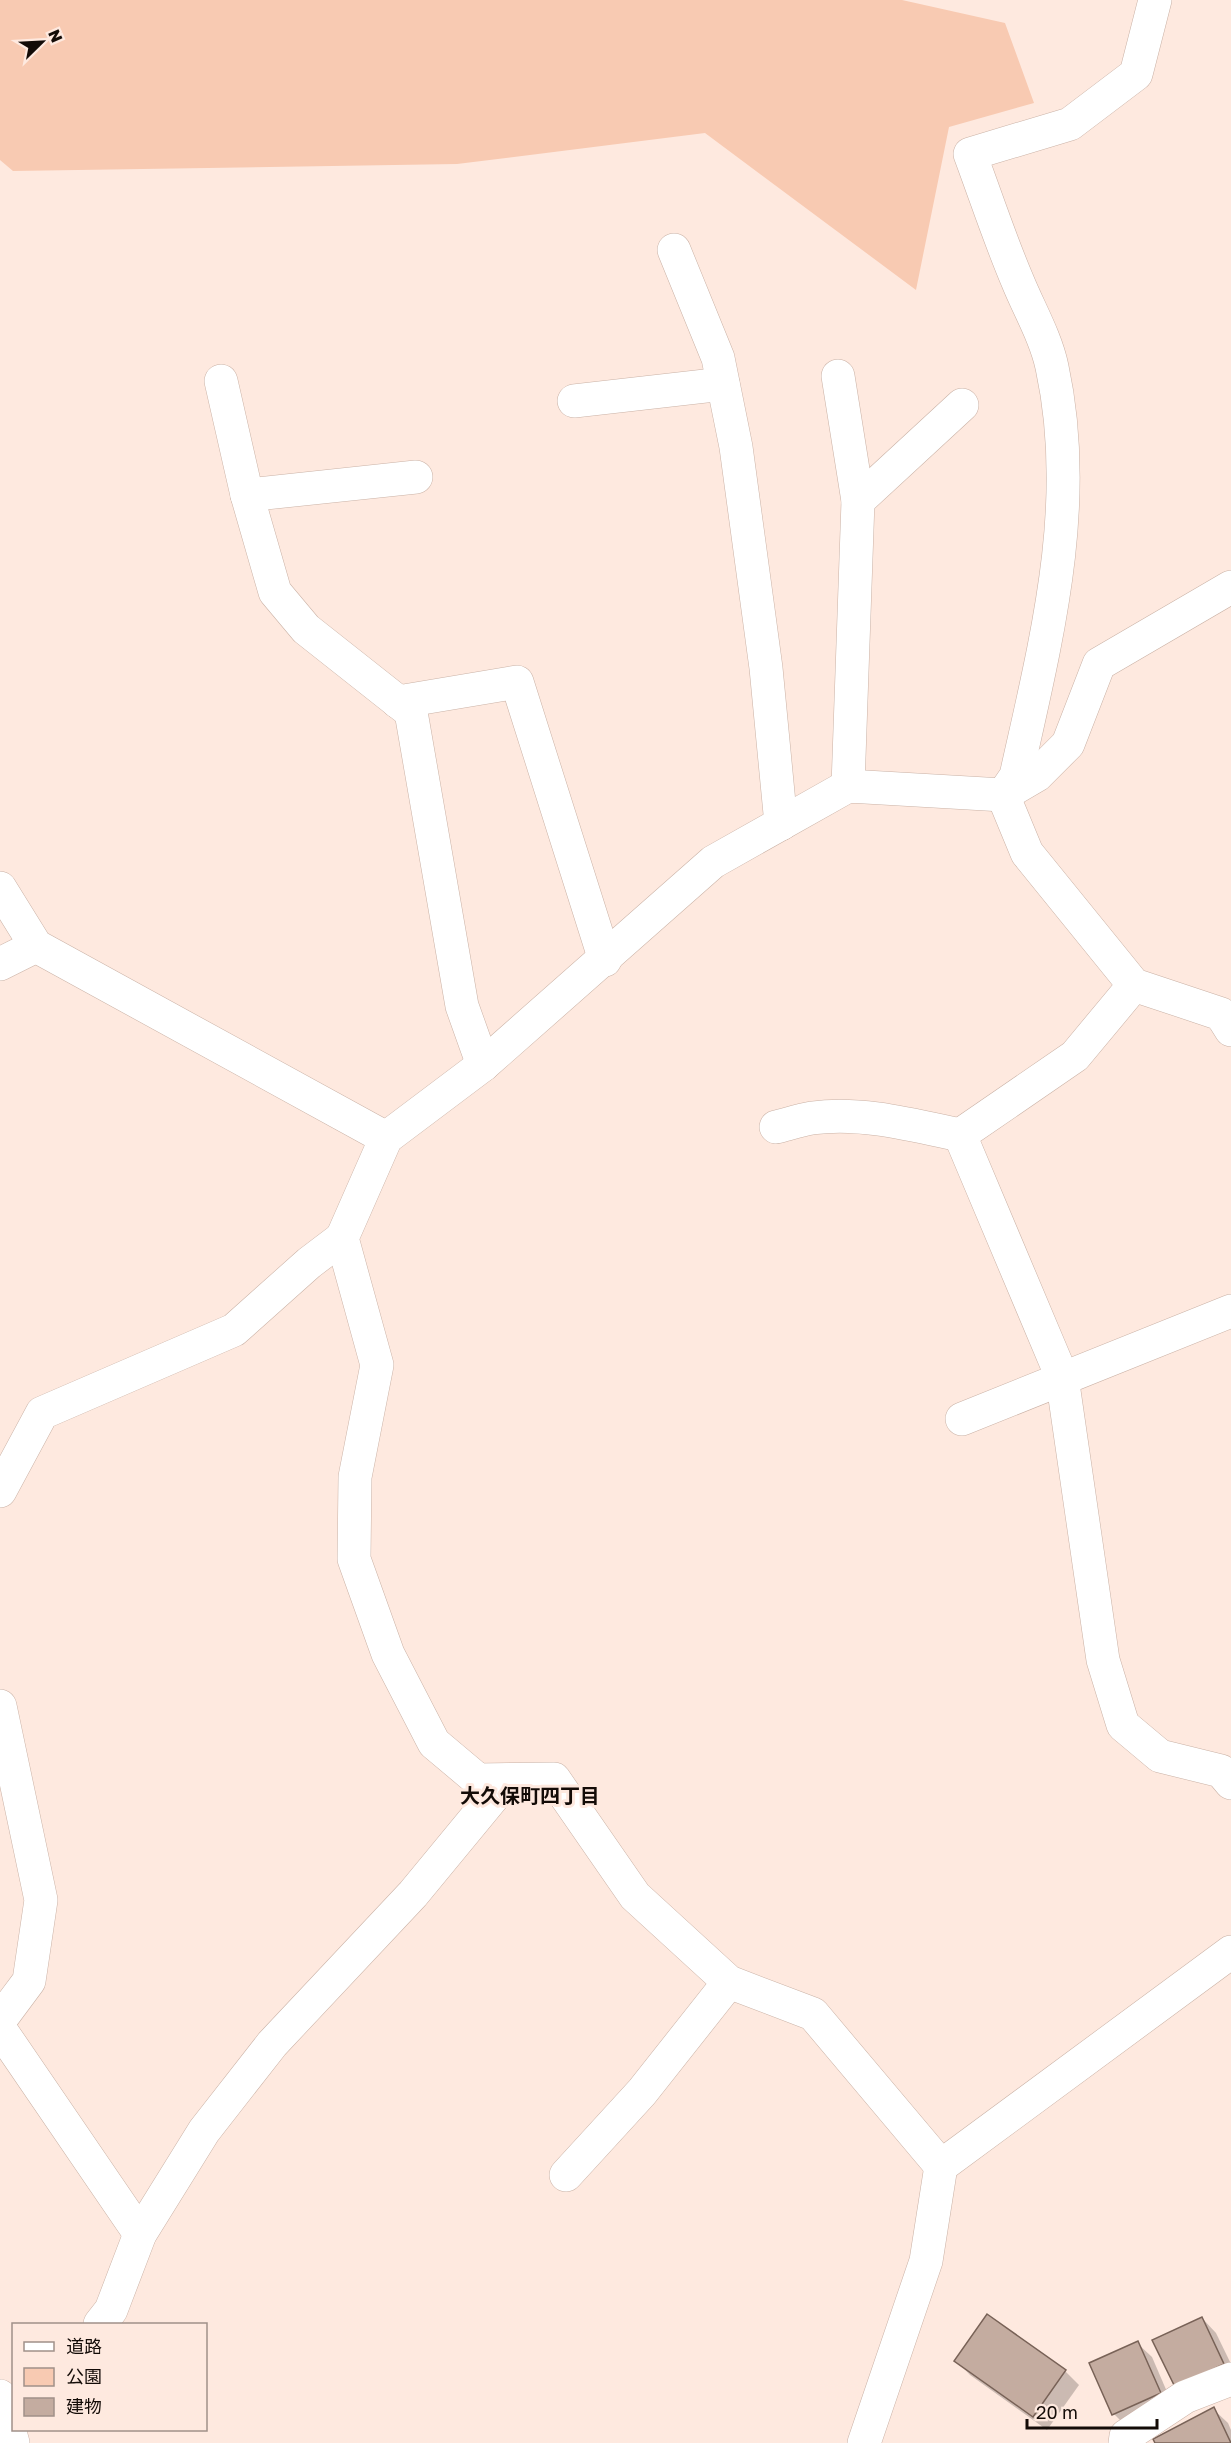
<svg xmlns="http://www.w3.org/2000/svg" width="1231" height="2443" font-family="'Golos Text','Noto Sans JP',sans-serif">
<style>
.green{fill:#f8cab2}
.shadow{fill:#0003}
.building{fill:#c4aca0;stroke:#786257;stroke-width:1.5}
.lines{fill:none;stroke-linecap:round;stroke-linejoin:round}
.minor-casing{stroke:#cab2a6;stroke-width:34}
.minor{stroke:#fff;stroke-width:33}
.labels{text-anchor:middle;stroke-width:6;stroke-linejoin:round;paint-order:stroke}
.neighbourhood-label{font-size:20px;font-weight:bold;fill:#130b07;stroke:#fee9df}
</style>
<rect width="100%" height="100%" fill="#fee9df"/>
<polygon class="green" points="0,0 902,0 1005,23 1034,103 949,127 916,290 705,133 457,164 13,171 0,160"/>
<g class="shadow">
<polygon points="1202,2318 1216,2333 1231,2364 1176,2387"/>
<polygon points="1137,2343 1152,2357 1174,2408 1128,2428 1114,2414"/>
<polygon points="956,2360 1065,2371 1079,2385 1047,2430 970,2375"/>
<polygon points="1213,2409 1228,2423 1231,2430 1231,2443 1157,2443"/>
</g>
<g class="building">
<polygon points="987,2314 1066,2370 1033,2417 954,2361"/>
<polygon points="1202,2317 1224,2364 1175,2387 1152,2340"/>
<polygon points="1138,2341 1161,2393 1112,2415 1089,2363"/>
<polygon points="1214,2407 1231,2443 1155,2443 1153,2439"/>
</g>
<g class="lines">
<defs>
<g id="minor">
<path d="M1155,0L1136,74L1070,124L970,154C986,197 1000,240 1018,282C1029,309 1046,338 1052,367C1082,505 1046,641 1016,776L1003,795L1027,853L1134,985L1221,1014L1231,1030"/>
<polyline points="674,250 718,358 736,447 766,668 781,824"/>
<polyline points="838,376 858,501 848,786"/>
<polyline points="221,381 247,495 275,592 306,629 411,712 462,1006 483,1065"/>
<polyline points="574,401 723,384"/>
<polyline points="247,495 416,477"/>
<polyline points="858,501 962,405"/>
<polyline points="398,702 517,682 605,960"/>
<polyline points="0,888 36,946 386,1138"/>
<polyline points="0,964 36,946"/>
<polyline points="1134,985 1075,1056 960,1135 1062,1377 1103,1660 1123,1725 1160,1756 1221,1771 1231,1783"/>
<path d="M776,1127C788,1124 800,1120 812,1118C861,1111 913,1125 960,1135"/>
<polyline points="962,1419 1231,1311"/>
<polyline points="0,1491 42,1413 234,1330 309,1263 342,1238"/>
<polyline points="0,1706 41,1900 29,1981 0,2020"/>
<polyline points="0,2029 140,2234"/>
<polyline points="941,2166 813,2014 729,1982 635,1896 554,1779 478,1780 434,1743 388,1654 354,1559 355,1477 377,1365 342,1238 386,1138 483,1065 713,862 848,786 1003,795 1037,775 1068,744 1099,664 1231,587"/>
<polyline points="566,2175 642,2092 729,1982"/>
<polyline points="100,2324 111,2310 140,2234 204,2131 272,2044 413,1894 507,1780"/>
<polyline points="0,2396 13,2443"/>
<polyline points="864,2443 926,2261 941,2166 1231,1952"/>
<polyline points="1125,2443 1126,2436 1185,2397 1231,2379"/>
</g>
</defs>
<use href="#minor" class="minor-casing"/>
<use href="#minor" class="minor"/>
</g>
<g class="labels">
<g class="neighbourhood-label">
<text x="530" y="1803">大久保町四丁目</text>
</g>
</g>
<rect x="12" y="2323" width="195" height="108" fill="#fee9df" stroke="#a09089" stroke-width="1.5"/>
<rect x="24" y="2342" width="30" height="9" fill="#ffffff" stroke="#a09089" stroke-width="1.5"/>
<text x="66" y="2353" font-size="18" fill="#130b07">道路</text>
<rect x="24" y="2368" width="30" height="18" fill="#f8cab2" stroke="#a09089" stroke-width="1.5"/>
<text x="66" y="2383" font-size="18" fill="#130b07">公園</text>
<rect x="24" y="2398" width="30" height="18" fill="#c4aca0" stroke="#a09089" stroke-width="1.5"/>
<text x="66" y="2413" font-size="18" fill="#130b07">建物</text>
<g transform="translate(42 42) rotate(66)" stroke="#fee9df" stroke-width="4.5" paint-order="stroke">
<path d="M0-4.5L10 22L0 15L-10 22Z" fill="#130b07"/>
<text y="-9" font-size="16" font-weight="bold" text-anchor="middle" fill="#130b07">N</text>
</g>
<path d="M1027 2419v9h130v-9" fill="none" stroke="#130b07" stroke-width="3"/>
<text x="1036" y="2419" font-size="18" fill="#130b07" stroke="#fee9df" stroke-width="4.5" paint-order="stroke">20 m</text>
</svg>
